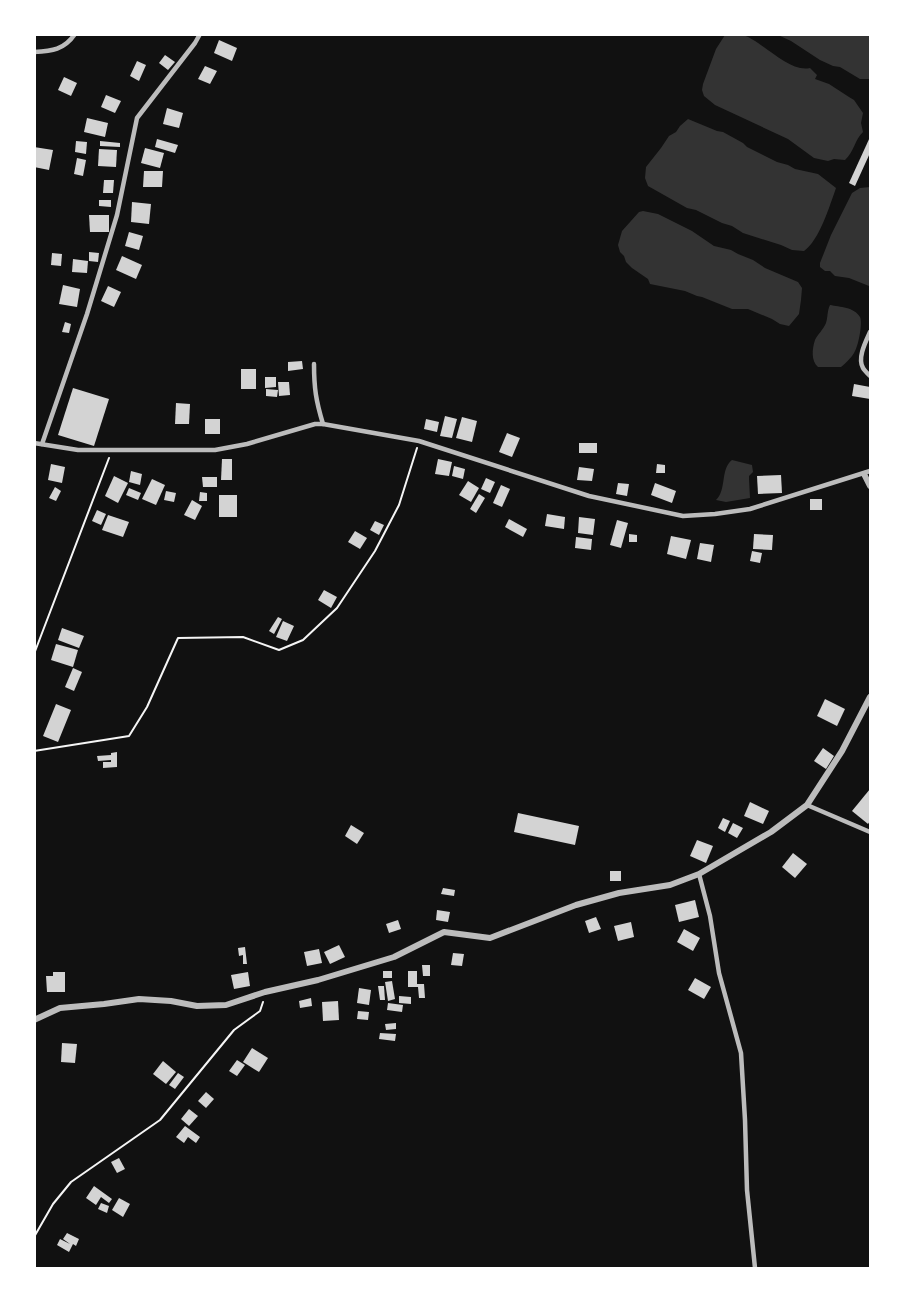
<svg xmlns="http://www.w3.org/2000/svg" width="905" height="1303" font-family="'Space Grotesk',sans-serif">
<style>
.water{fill:#333}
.building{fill:#d3d3d3}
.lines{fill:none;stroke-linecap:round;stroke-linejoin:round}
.path{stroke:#f5f5f5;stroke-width:2}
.minor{stroke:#bcbcbc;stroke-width:4.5}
.tertiary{stroke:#bcbcbc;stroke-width:6}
</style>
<rect width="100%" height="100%" fill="#111"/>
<g class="water">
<path d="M725,35C730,35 736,34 740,34C761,39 788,73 810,68L817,75L815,79L829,84L849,97L854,100L863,113L861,123L863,132C855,139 854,152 845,160L834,159L828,161L814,158L788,139L715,105L704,96L702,90L703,84L716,49Z"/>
<polygon points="778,35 870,35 870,79 860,79 840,67 833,66 820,60 791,41"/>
<path d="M688,119L717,131L723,132L743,143L747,147L777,162L788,165L795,169L818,174L836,188C830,205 819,241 804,251L792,250L781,245L743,233L732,226L722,223L696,210L687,208L648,186L645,178L646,167L661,148L669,136L676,132L680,126Z"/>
<polygon points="870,187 870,286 869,286 849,278 835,276 830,271 825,271 820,267 820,263 831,235 852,193 860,188"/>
<polygon points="643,211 658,214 692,231 714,246 731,250 738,254 753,260 765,268 798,282 802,288 801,300 799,314 789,326 780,324 772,319 748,309 732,309 702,297 697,296 685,291 650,284 648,279 632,268 626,262 624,256 620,252 618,245 622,231 639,212"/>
<path d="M830,305C840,307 854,307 860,317C863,323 858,348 854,353C851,358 845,364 841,367H818C811,361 812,349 815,340C818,334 823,330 826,323C828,317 827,311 830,305Z"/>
<path d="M732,460L752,465L753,472L749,476V479L750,498L726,502L716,500C727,490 720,469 732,460Z"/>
</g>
<g class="building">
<polygon points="219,40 237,48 232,61 214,53"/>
<polygon points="165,55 175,62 168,70 159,63"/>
<polygon points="137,61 146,65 139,81 130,76"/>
<polygon points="205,66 217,71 210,84 198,79"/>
<polygon points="64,77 77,83 71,96 58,90"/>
<polygon points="106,95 121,101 115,113 101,107"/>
<polygon points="167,108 183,113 179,128 163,124"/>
<polygon points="87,118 108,123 105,137 84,132"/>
<polygon points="870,137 870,153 855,186 849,183"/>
<polygon points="157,139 178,145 175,153 155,147"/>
<polygon points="76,141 87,142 86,154 75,152"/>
<polygon points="100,141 120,143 120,147 100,146"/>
<polygon points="34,147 53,150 49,170 34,167"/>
<polygon points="145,148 164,153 160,168 141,163"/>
<polygon points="99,149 117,150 116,167 98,166"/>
<polygon points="77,158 86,160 83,176 74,174"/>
<polygon points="144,171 163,171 162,187 143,187"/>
<polygon points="104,180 114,180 113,193 103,193"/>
<polygon points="99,200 111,200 111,207 99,206"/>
<polygon points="132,202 151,204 149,224 131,222"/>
<polygon points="89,215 109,215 109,232 90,232"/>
<polygon points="129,232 143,236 139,250 125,246"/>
<polygon points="89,252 99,253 98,262 89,261"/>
<polygon points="52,253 62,254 61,266 51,265"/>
<polygon points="122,256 142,265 136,279 116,270"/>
<polygon points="73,259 88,261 87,273 72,272"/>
<polygon points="63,285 80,289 77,307 59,304"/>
<polygon points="108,286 121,292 114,307 101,301"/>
<polygon points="65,322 71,324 69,333 62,332"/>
<polygon points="302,361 303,369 288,371 288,362"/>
<rect x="241" y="369" width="15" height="20"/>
<polygon points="265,377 276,377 276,387 265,388"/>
<polygon points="278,382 289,382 290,395 279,396"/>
<polygon points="854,384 870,387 870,399 852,396"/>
<polygon points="73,388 109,399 94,446 58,435"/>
<polygon points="266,389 278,390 277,397 266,396"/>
<polygon points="176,403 190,404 189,424 175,424"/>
<polygon points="445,416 457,419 452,438 440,436"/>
<polygon points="462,417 477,421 472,442 456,438"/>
<rect x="205" y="419" width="15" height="15"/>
<polygon points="426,419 439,422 437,432 424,429"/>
<polygon points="507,433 520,438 512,457 499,452"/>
<rect x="579" y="443" width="18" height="10"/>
<polygon points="222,459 232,459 232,480 221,480"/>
<polygon points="438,459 452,462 449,476 435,474"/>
<polygon points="51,464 65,467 62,483 48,480"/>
<polygon points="657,464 665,465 665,473 656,473"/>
<polygon points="454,466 465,469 463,479 452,476"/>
<polygon points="579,467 594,469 592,481 577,480"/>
<polygon points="131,471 142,474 140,485 129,482"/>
<polygon points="781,475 782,493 758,494 757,476"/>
<polygon points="114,476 128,483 118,503 105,496"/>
<polygon points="202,477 217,477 217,487 203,487"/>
<polygon points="486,478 495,482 490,493 481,489"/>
<polygon points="152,479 165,485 156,505 142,499"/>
<polygon points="468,481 479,488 471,502 459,495"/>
<polygon points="618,483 629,484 627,496 616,494"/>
<polygon points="655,483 676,491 672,503 651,495"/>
<polygon points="501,485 510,489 502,507 493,503"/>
<polygon points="55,487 61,491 56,501 49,498"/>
<polygon points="129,488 141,493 138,500 126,495"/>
<polygon points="166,491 176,493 174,502 164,500"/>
<polygon points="200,492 207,493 207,501 199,501"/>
<polygon points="479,494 485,498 476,513 470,509"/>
<rect x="219" y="495" width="18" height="22"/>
<rect x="810" y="499" width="12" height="11"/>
<polygon points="192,500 202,506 195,520 184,515"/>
<polygon points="97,510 106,514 101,525 92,521"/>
<polygon points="547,514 565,517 564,529 545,526"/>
<polygon points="108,515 129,522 123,537 102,530"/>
<polygon points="579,517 595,519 593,535 578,533"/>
<polygon points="509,519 527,529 523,537 505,527"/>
<polygon points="617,520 628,523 621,548 610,545"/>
<polygon points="375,521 384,525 379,535 370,530"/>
<polygon points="355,531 367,538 360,549 348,542"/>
<polygon points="629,534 637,535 637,542 629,542"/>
<polygon points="754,534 773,535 772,550 753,549"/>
<polygon points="671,536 691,540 686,559 667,554"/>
<polygon points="576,537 592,539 591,550 575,548"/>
<polygon points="700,543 714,545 711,562 697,559"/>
<polygon points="752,551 762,553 760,563 750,561"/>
<polygon points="324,590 337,597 331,608 318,600"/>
<polygon points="278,617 282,619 274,634 269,631"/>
<polygon points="283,621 294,626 287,641 276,637"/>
<polygon points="62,628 84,636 79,648 58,640"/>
<polygon points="56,644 78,650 73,667 51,660"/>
<polygon points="73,668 82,672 74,691 65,687"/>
<polygon points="825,699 845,709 837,726 817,716"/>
<polygon points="56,704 71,710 58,742 43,736"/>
<polygon points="823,748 834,756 826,769 814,761"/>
<polygon points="117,752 117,767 103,768 103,762 111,762 111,760 98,761 97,756 111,755 111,753"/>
<polygon points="870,789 870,821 868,824 852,811"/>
<polygon points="750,802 769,811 763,824 744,816"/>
<polygon points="518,813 579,826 575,845 514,832"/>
<polygon points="723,818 730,821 725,832 718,828"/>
<polygon points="733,823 743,828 737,838 728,833"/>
<polygon points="351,825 364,833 357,844 345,836"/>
<polygon points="697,840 713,846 706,863 690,856"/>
<polygon points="793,853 807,864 795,878 782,867"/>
<rect x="610" y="871" width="11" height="10"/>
<polygon points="443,888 455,890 454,896 441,894"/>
<polygon points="695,900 699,917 679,922 675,905"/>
<polygon points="437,910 450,912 448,922 436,920"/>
<polygon points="596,917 601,929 589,933 585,921"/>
<polygon points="398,920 401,929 389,933 386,924"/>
<polygon points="631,922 634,937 618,941 614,926"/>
<polygon points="684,929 700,938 693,951 677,942"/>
<polygon points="339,945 345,957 330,964 324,952"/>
<polygon points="245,947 247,964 243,964 243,955 239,956 238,948"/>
<polygon points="319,949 322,963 307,966 304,952"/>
<polygon points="453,953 464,954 462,966 451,965"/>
<polygon points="422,965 430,965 430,976 423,976"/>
<rect x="383" y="971" width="9" height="7"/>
<polygon points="408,971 417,971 417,984 424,984 425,998 419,998 418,987 408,987"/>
<polygon points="53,972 65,972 65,992 47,992 46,976 53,976"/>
<polygon points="248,972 250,986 234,989 231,975"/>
<polygon points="695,978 711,987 704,999 688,990"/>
<polygon points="392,981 395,999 388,1001 385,982"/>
<polygon points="378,986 384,986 385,1000 380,1000"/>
<polygon points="359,988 371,990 369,1005 357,1003"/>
<polygon points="399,996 411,997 411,1004 399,1003"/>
<polygon points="311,998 312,1006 300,1008 299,1001"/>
<polygon points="338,1001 339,1020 323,1021 322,1002"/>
<polygon points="388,1003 403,1005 402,1012 387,1010"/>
<polygon points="358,1011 369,1012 368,1020 357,1019"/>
<polygon points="396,1023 396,1029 386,1030 385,1024"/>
<polygon points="380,1033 396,1034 395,1041 379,1039"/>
<polygon points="62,1043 77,1044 75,1063 61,1062"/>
<polygon points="252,1048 268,1058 259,1072 243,1062"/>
<polygon points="237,1060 245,1065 237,1076 229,1071"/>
<polygon points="163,1061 176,1072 166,1084 153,1074"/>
<polygon points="178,1073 184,1077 175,1089 169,1085"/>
<polygon points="206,1092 214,1099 206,1108 198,1101"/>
<polygon points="189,1109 198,1116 189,1126 181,1119"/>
<polygon points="185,1126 200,1137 196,1143 188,1137 184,1143 176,1137"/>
<polygon points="119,1158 125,1169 117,1173 111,1162"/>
<polygon points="94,1186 112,1199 109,1203 101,1197 96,1205 86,1198"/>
<polygon points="119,1198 130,1204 123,1217 112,1210"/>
<polygon points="101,1203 109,1206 107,1213 98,1209"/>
<polygon points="67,1233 79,1239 76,1246 73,1244 69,1252 57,1245 60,1239 70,1244 63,1239"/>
</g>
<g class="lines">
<g class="path">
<polyline points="34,654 109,458"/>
<polyline points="34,751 129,736 147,707 178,638 243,637 279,650 303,640 337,608 375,551 399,505 417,448"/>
<polyline points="34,1237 53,1204 71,1182 160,1120 234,1030 260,1011 263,1002"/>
</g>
<g class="minor">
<path d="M34,52C52,51 64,50 75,34"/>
<path d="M870,332C866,341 857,358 863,368C864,370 869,375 870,376"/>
<path d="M314,364C314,388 316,401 323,424"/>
<polyline points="34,443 78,450 215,450 247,444 315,424 323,424 419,441 589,496 683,516 715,514 750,509 870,471"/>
<polyline points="42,444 87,314 117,215 137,118 195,43 200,34"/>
<polyline points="807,805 870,832"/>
<polyline points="699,874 710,916 719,973 741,1053 745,1120 747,1190 755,1268"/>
</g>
<g class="tertiary">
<polyline points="864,474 870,486"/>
<polyline points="34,1020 60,1008 104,1004 139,999 171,1001 197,1006 226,1005 265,992 318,980 394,957 444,932 490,938 576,905 619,893 670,885 699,874 771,832 807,805 842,751 870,697"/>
</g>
</g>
<rect width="905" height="1303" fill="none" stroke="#ffffff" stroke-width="72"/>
</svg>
